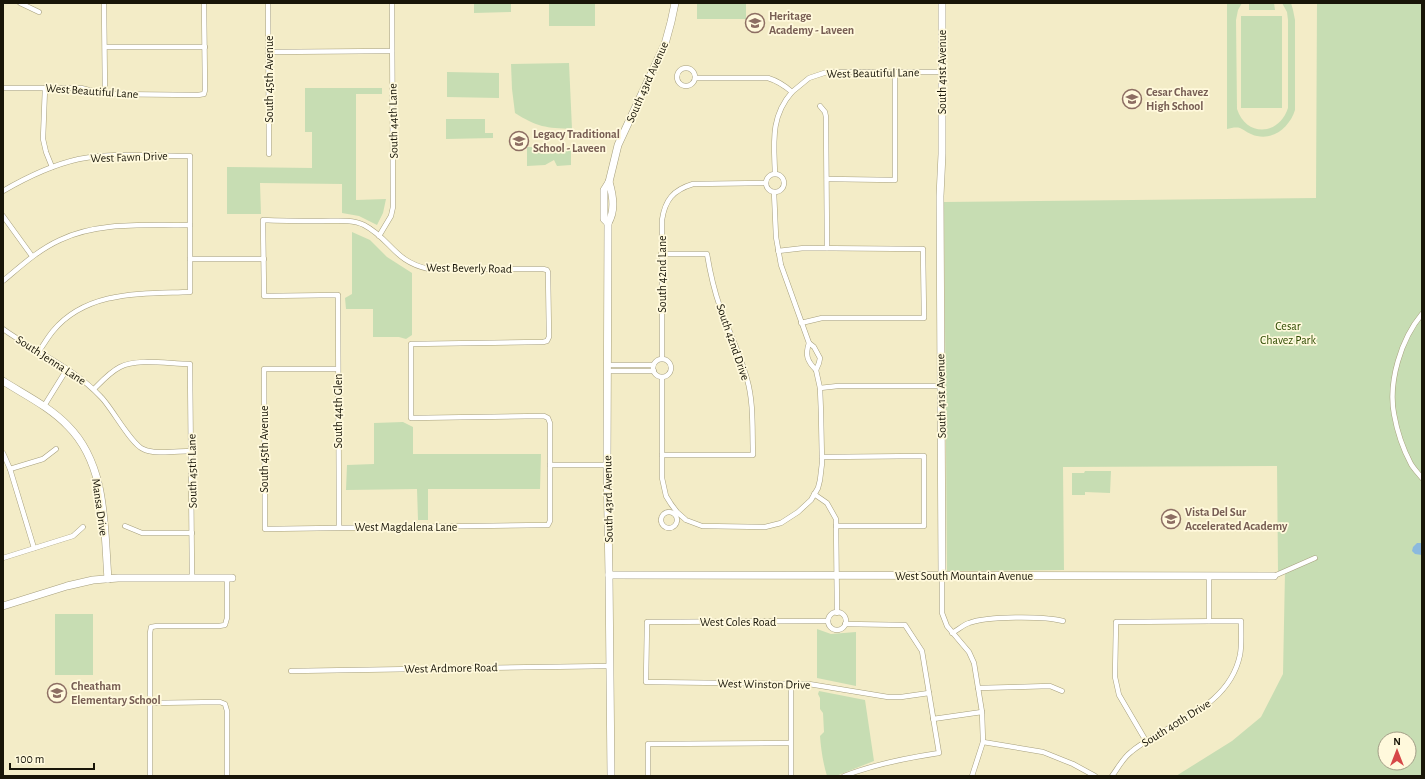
<svg xmlns="http://www.w3.org/2000/svg" width="1425" height="779" font-family="'Alegreya Sans',sans-serif">
<style>
.green{fill:#c7ddb3;fill-rule:evenodd}
.water{fill:#8bb9de}
.lines{fill:none;stroke-linecap:round;stroke-linejoin:round}
.street-casing{stroke:#a69f7d;stroke-width:5.5}
.secondary-casing{stroke:#a69f7d;stroke-width:8}
.street{stroke:#fff;stroke-width:4.5}
.secondary{stroke:#fff;stroke-width:7}
.labels{text-anchor:middle;stroke-width:3.5;stroke-linejoin:round;paint-order:stroke}
.education-label{font-size:12px;font-weight:bold;fill:#785e54;stroke:#fff9dc;text-anchor:start}
.street-label{font-size:12px;fill:#181508;stroke:#fff9dc}
.park-label{font-size:12px;fill:#2e4a00;stroke:#fff9dc}
</style>
<rect width="100%" height="100%" fill="#f3ecc7"/>
<g class="green">
<polygon points="474,3 511,3 511,12 474,13"/>
<rect x="549" y="3" width="46" height="23"/>
<rect x="697" y="3" width="49" height="16"/>
<path d="M1227,3H1242L1238,10L1236,20L1237,109C1246,137 1279,136 1288,108V20L1287,12L1282,3H1291L1293,10L1295,20V110C1290,126 1275,140 1257,136C1250,135 1245,130 1240,128C1236,127 1231,128 1227,129Z"/>
<polygon points="1249,3 1274,3 1275,10 1249,10"/>
<path d="M1317,3H1422V776H1176L1232,741L1261,717L1283,674L1285,572L1278,571L1277,466L1063,467L1064,570L947,571L944,202L1316,198ZM1385,739H1409V763H1385Z"/>
<rect x="1241" y="16" width="41" height="92"/>
<path d="M569,63L572,129C546,128 537,127 515,113L512,89L511,64Z"/>
<polygon points="447,72 499,73 499,98 447,97"/>
<polygon points="305,88 382,88 382,94 356,94 356,200 386,199 383,213 377,225 359,216 342,213 342,184 260,183 261,214 227,214 227,167 312,168 312,132 305,132"/>
<polygon points="446,119 485,119 485,133 493,133 493,138 446,139"/>
<polygon points="527,147 571,148 571,165 557,166 554,160 545,165 527,166"/>
<polygon points="352,232 370,240 387,257 412,273 412,335 406,339 399,337 373,337 373,309 346,309 345,298 352,294"/>
<polygon points="403,422 413,427 413,454 541,454 540,489 428,489 428,520 418,520 417,489 346,490 347,465 374,464 374,423"/>
<polygon points="1085,471 1111,471 1110,493 1085,492 1085,495 1072,495 1072,473 1084,473"/>
<rect x="55" y="614" width="38" height="61"/>
<polygon points="817,629 831,634 856,632 856,686 817,678"/>
<path d="M819,691L865,700L874,761L836,776H827C823,763 821,749 820,736L824,732L823,713L820,709V698L818,694Z"/>
</g>
<polygon class="water" points="1417,543 1422,543 1422,555 1415,554 1412,551 1413,547"/>
<g class="lines">
<defs>
<g id="street">
<polyline points="20,3 39,12"/>
<polyline points="104,3 105,94"/>
<polyline points="268,3 269,154"/>
<polyline points="105,47 205,47"/>
<polyline points="268,52 392,51"/>
<circle cx="686" cy="77" r="9"/>
<path d="M695,78H768C778,81 784,85 792,92L809,78L827,72H942"/>
<polyline points="3,88 81,88 105,94 198,95 204,94 205,90 204,3"/>
<polyline points="45,88 43,139 46,152 52,167"/>
<polyline points="820,106 825,112 826,117 827,248"/>
<circle cx="775" cy="183" r="9"/>
<path d="M775,174C774,143 770,117 792,92"/>
<polyline points="827,179 895,180 895,72"/>
<path d="M3,191C27,177 52,165 79,159C115,152 153,156 190,156V292C142,294 87,290 53,331C48,337 44,344 39,351"/>
<polyline points="3,216 32,256"/>
<polyline points="379,236 391,216 393,207 392,3"/>
<polyline points="778,251 804,248 923,249 924,318 822,318 801,323"/>
<path d="M661,254H707C710,272 714,290 720,307C729,331 740,354 747,379C754,403 752,430 753,455H662"/>
<polyline points="190,259 264,259"/>
<path d="M3,281C21,266 38,250 60,240C100,221 147,226 190,225"/>
<path d="M1422,314C1401,339 1388,382 1394,414C1397,431 1403,449 1411,464C1414,469 1418,473 1422,478"/>
<path d="M3,329C35,352 73,367 101,397C112,408 131,444 143,449C155,455 178,451 191,451"/>
<path d="M809,343C805,355 807,361 816,370"/>
<circle cx="662" cy="368" r="9"/>
<path d="M662,359V220C665,200 673,190 693,184L765,183"/>
<polyline points="607,365 653,365"/>
<path d="M338,369H264L265,529L548,525L550,521V423L548,418L544,416L411,418V344L543,342L547,341L549,337L548,272L547,270L543,269H429C394,262 391,239 364,225C352,219 335,221 322,221C302,221 283,221 263,220L264,296L338,295L339,527"/>
<polyline points="607,371 654,371"/>
<polyline points="662,377 662,478 666,496 671,504 677,512 686,520 702,526 765,527 781,523 798,512 811,500 818,488 820,480 822,463 821,413 820,388 816,370 819,363 820,358 814,347 809,343 781,265 776,237 774,192"/>
<polyline points="820,388 838,386 940,386"/>
<path d="M94,389C101,382 110,372 120,367C138,358 169,364 190,364L192,578"/>
<polyline points="44,406 67,369"/>
<polyline points="3,453 10,469 34,548"/>
<polyline points="822,457 924,456 924,526 836,526"/>
<polyline points="550,465 607,465"/>
<polyline points="10,469 43,459 56,449"/>
<polyline points="814,494 827,503 836,519 837,613"/>
<circle cx="669" cy="520" r="8"/>
<polyline points="125,526 142,533 192,533"/>
<polyline points="3,558 73,536 83,527"/>
<polyline points="942,576 942,613 947,626 969,652 974,663 982,712 983,742 972,776"/>
<polyline points="1274,576 1315,558"/>
<circle cx="837" cy="621" r="9"/>
<polyline points="828,621 647,622 646,682 809,684 888,697 901,697 929,693"/>
<polyline points="1209,621 1209,576"/>
<path d="M952,633C958,630 963,625 969,623C987,616 1044,616 1063,621"/>
<polyline points="291,671 610,666"/>
<polyline points="791,683 791,776"/>
<polyline points="978,688 1050,686 1062,691"/>
<polyline points="150,703 220,702 225,704 227,711 227,776"/>
<polyline points="933,719 982,712"/>
<polyline points="983,742 1043,752 1073,764 1095,776"/>
<polyline points="150,776 150,633 151,627 157,626 219,626 225,625 227,618 227,578"/>
<polyline points="648,776 648,744 790,743"/>
<path d="M844,776C875,764 906,758 939,753L922,651L905,625L845,624"/>
<path d="M1112,776C1118,768 1123,758 1131,752C1139,745 1148,740 1157,735C1191,715 1231,698 1240,655C1242,644 1241,632 1241,621L1116,622L1115,677L1119,695L1146,741"/>
</g>
<g id="secondary">
<polyline points="942,3 942,154 940,196 942,576"/>
<path d="M609,182C613,195 615,212 608,223L607,465L609,575L611,776"/>
<polyline points="608,223 604,219 604,190 609,182 618,145 665,44 671,22 675,3"/>
<path d="M3,381C25,395 50,407 68,426C107,465 104,527 108,579"/>
<polyline points="609,575 1274,576"/>
<polyline points="3,606 67,586 93,580 118,578 232,578"/>
</g>
</defs>
<use href="#street" class="street-casing"/>
<use href="#secondary" class="secondary-casing"/>
<use href="#street" class="street"/>
<use href="#secondary" class="secondary"/>
</g>
<defs>
<symbol id="school-ring" viewBox="-11 -11 22 22"><circle r="9.5" fill="#fff9dc" stroke="#8d6e63" stroke-width="1.5"/><path d="M0-5L7-2L0 1L-7-2ZM-4 1L0 2.5L4 1V4Q0 6-4 4Z" fill="#8d6e63"/></symbol>
</defs>
<g fill-rule="evenodd">
<use href="#school-ring" x="744" y="12" width="22" height="22"/>
<use href="#school-ring" x="1121" y="88" width="22" height="22"/>
<use href="#school-ring" x="508" y="130" width="22" height="22"/>
<use href="#school-ring" x="1160" y="508" width="22" height="22"/>
<use href="#school-ring" x="46" y="682" width="22" height="22"/>
</g>
<g class="labels">
<g class="education-label">
<text x="769" y="20">Heritage<tspan x="769" dy="14">Academy - Laveen</tspan></text>
<text x="1146" y="96">Cesar Chavez<tspan x="1146" dy="14">High School</tspan></text>
<text x="533" y="138">Legacy Traditional<tspan x="533" dy="14">School - Laveen</tspan></text>
<text x="1185" y="516">Vista Del Sur<tspan x="1185" dy="14">Accelerated Academy</tspan></text>
<text x="71" y="690">Cheatham<tspan x="71" dy="14">Elementary School</tspan></text>
</g>
<g class="street-label">
<text transform="translate(942 72) rotate(-90)" y="4">South 41st Avenue</text>
<text transform="translate(873 73) rotate(-1)" y="4">West Beautiful Lane</text>
<text transform="translate(269 79) rotate(-90)" y="4">South 45th Avenue</text>
<text transform="translate(647 82) rotate(-66)" y="4">South 43rd Avenue</text>
<text transform="translate(92 91) rotate(4)" y="4">West Beautiful Lane</text>
<text transform="translate(393 121) rotate(-91)" y="4">South 44th Lane</text>
<text transform="translate(129 157) rotate(-2)" y="4">West Fawn Drive</text>
<text transform="translate(469 268) rotate(1)" y="4">West Beverly Road</text>
<text transform="translate(662 274) rotate(-90)" y="4">South 42nd Lane</text>
<text transform="translate(733 342) rotate(71)" y="4">South 42nd Drive</text>
<text transform="translate(51 360) rotate(33)" y="4">South Jenna Lane</text>
<text transform="translate(941 396) rotate(-91)" y="4">South 41st Avenue</text>
<text transform="translate(338 411) rotate(-90)" y="4">South 44th Glen</text>
<text transform="translate(264 449) rotate(-90)" y="4">South 45th Avenue</text>
<text transform="translate(192 471) rotate(-91)" y="4">South 45th Lane</text>
<text transform="translate(608 499) rotate(-91)" y="4">South 43rd Avenue</text>
<text transform="translate(100 507) rotate(82)" y="4">Mansa Drive</text>
<text x="406" y="531">West Magdalena Lane</text>
<text x="964" y="580">West South Mountain Avenue</text>
<text x="738" y="626">West Coles Road</text>
<text transform="translate(451 668) rotate(-1)" y="4">West Ardmore Road</text>
<text transform="translate(764 684) rotate(1)" y="4">West Winston Drive</text>
<text transform="translate(1176 723) rotate(-32)" y="4">South 40th Drive</text>
</g>
<g class="park-label">
<text x="1288" y="330">Cesar<tspan x="1288" dy="14">Chavez Park</tspan></text>
</g>
</g>
<rect width="1425" height="779" fill="none" stroke="#181508" stroke-width="8"/>
<g transform="translate(1397 751)"><circle r="19" fill="#fff9dc" stroke="#a39e87"/>
<path d="M0-3L7 15L0 10L-7 15Z" fill="#d64747"/>
<text y="-6" font-size="11" font-weight="bold" text-anchor="middle" fill="#181508">N</text>
</g>
<path d="M10 763v6h84v-6" fill="none" stroke="#181508" stroke-width="2"/>
<text x="16" y="763" font-size="12" fill="#181508" stroke="#fff9dc" stroke-width="3" paint-order="stroke">100 m</text>
</svg>
